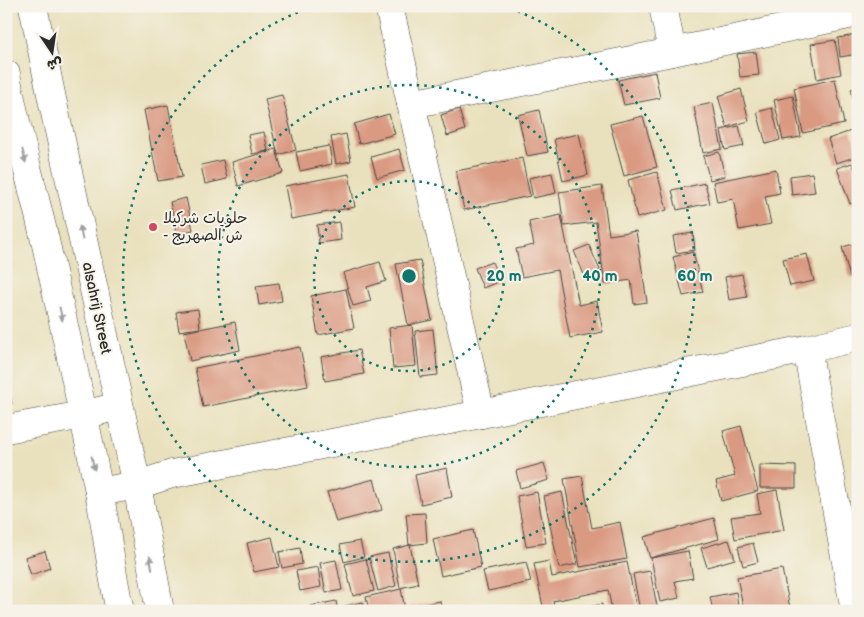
<svg xmlns="http://www.w3.org/2000/svg" width="864" height="617" font-family="'Balsamiq Sans','Playpen Sans Arabic',sans-serif">
<style>
.building{fill:#da9a82}
.lines{fill:none;stroke-linecap:round;stroke-linejoin:round}
.street-casing{stroke:#484641;stroke-width:29}
.secondary-casing{stroke:#484641;stroke-width:29}
.street{stroke:#fff;stroke-width:28}
.secondary{stroke:#fff;stroke-width:28}
.oneway{fill:#a0a0a0}
.ring{fill:none;stroke:#0f766e;stroke-width:2.5;stroke-dasharray:2.5 5}
.poi-dot{fill:#d1495b;stroke:#f7f3e8;stroke-width:2}
.labels{text-anchor:middle;stroke-width:4;stroke-linejoin:round;paint-order:stroke}
.poi-label{font-size:15px;fill:#2b2b2b;stroke:#f7f3e8;text-anchor:start}
.street-label{font-size:15px;fill:#2b2b2b;stroke:#f7f3e8}
.centre{fill:#0f766e;stroke:#f7f3e8;stroke-width:2.5}
.ring-label{font-size:15px;text-anchor:middle;font-weight:bold;fill:#0f766e;stroke:#f7f3e8;stroke-width:4;stroke-linejoin:round;paint-order:stroke}
</style>
<rect width="100%" height="100%" fill="#f7f3e8"/>
<filter id="ink" filterUnits="userSpaceOnUse"><feTurbulence type="fractalNoise" baseFrequency=".02" numOctaves="2"/><feDisplacementMap in="SourceGraphic" scale="10" xChannelSelector="R" yChannelSelector="G"/><feConvolveMatrix kernelMatrix="1 2 1 2 8 2 1 2 1" color-interpolation-filters="sRGB"/></filter>
<filter id="wash" filterUnits="userSpaceOnUse"><feTurbulence type="fractalNoise" baseFrequency=".0096" numOctaves="4" result="noise"/><feDisplacementMap in="SourceGraphic" scale="20" xChannelSelector="R" yChannelSelector="G"/><feGaussianBlur stdDeviation="1.12" result="paint"/><feColorMatrix in="noise" values="0 0 0 0 0 0 0 0 0 0 0 0 0 0 0 0 0 1.4 0 .05"/><feComposite in="paint" operator="in"/></filter>
<g filter="url(#wash)">
<rect width="100%" height="100%" fill="#e9e1bd"/>
<g id="blocks">
<g class="building">
<polygon points="855,35 858,54 840,57 838,38"/>
<polygon points="835,40 841,74 817,79 811,44"/>
<polygon points="756,52 759,75 740,77 737,54"/>
<polygon points="655,72 660,98 624,105 618,80"/>
<polygon points="835,79 844,124 803,133 794,88"/>
<polygon points="858,87 858,114 857,114 851,89"/>
<polygon points="741,89 749,121 727,127 718,96"/>
<polygon points="282,95 296,150 278,155 265,99"/>
<polygon points="793,96 801,137 783,140 774,100"/>
<polygon points="713,103 722,149 703,153 694,107"/>
<polygon points="168,105 182,177 158,181 144,110"/>
<polygon points="772,108 780,140 766,144 757,112"/>
<polygon points="459,109 465,130 447,136 441,115"/>
<polygon points="539,110 548,152 527,156 518,115"/>
<polygon points="389,114 395,134 359,144 354,124"/>
<polygon points="643,116 657,167 624,176 610,124"/>
<polygon points="739,126 744,146 725,150 721,130"/>
<polygon points="851,131 858,152 858,156 836,163 828,139"/>
<polygon points="264,132 268,151 252,154 248,135"/>
<polygon points="346,134 351,161 336,164 331,137"/>
<polygon points="579,134 588,175 563,181 554,139"/>
<polygon points="329,146 332,164 300,171 296,152"/>
<polygon points="276,149 283,173 238,186 232,162"/>
<polygon points="399,149 405,170 377,178 371,157"/>
<polygon points="719,152 725,176 710,180 703,156"/>
<polygon points="522,158 530,196 464,210 456,171"/>
<polygon points="223,160 227,179 205,184 201,165"/>
<polygon points="852,163 858,178 858,201 850,204 837,168"/>
<polygon points="776,169 780,193 765,196 771,224 739,230 733,199 717,202 713,182"/>
<polygon points="657,172 667,210 637,218 628,180"/>
<polygon points="552,173 556,193 533,198 529,178"/>
<polygon points="812,173 815,192 792,195 790,176"/>
<polygon points="349,174 355,207 291,219 285,186"/>
<polygon points="705,183 710,203 677,210 672,190"/>
<polygon points="602,186 609,235 636,231 647,302 634,304 631,280 605,284 596,222 564,226 559,192"/>
<polygon points="186,198 193,230 177,234 170,202"/>
<polygon points="561,215 579,305 597,301 603,332 570,338 557,270 522,277 516,249 534,245 529,222"/>
<polygon points="339,222 341,240 319,243 317,225"/>
<polygon points="693,233 695,250 676,253 673,236"/>
<polygon points="858,243 858,276 850,278 842,247"/>
<polygon points="589,245 600,270 585,277 574,251"/>
<polygon points="693,252 703,292 683,296 673,257"/>
<polygon points="807,254 814,281 790,286 783,259"/>
<polygon points="420,260 432,320 408,325 396,264"/>
<polygon points="380,262 386,281 367,287 371,301 353,306 343,273"/>
<polygon points="492,262 500,281 483,288 475,268"/>
<polygon points="742,274 747,297 729,300 725,277"/>
<polygon points="279,283 282,301 259,305 256,286"/>
<polygon points="346,289 354,328 318,335 311,296"/>
<polygon points="198,309 200,328 179,331 176,312"/>
<polygon points="235,322 240,350 190,361 184,332"/>
<polygon points="412,325 416,366 393,368 389,328"/>
<polygon points="433,329 438,375 420,377 415,331"/>
<polygon points="300,347 308,386 203,407 195,368"/>
<polygon points="359,350 364,374 325,381 321,357"/>
<polygon points="6,377 7,377 12,404 6,405"/>
<polygon points="741,426 758,491 721,501 716,481 735,476 723,431"/>
<polygon points="544,463 549,480 520,488 516,471"/>
<polygon points="760,465 796,466 796,488 760,488"/>
<polygon points="447,468 452,497 421,504 415,475"/>
<polygon points="582,476 592,528 620,522 627,559 580,567 564,479"/>
<polygon points="374,479 382,510 336,522 327,492"/>
<polygon points="777,490 784,530 735,539 731,517 760,513 757,494"/>
<polygon points="537,492 546,543 526,546 517,496"/>
<polygon points="562,492 577,564 559,568 544,496"/>
<polygon points="425,513 427,543 409,545 406,514"/>
<polygon points="714,518 719,539 650,558 644,537"/>
<polygon points="473,530 481,567 441,576 433,539"/>
<polygon points="272,537 279,567 254,572 247,543"/>
<polygon points="729,540 735,559 707,567 701,548"/>
<polygon points="360,541 364,557 344,562 340,545"/>
<polygon points="753,543 758,562 743,566 738,547"/>
<polygon points="410,545 418,584 400,588 393,549"/>
<polygon points="300,548 302,564 282,568 279,552"/>
<polygon points="45,551 50,568 31,575 25,557"/>
<polygon points="688,551 693,578 675,581 679,598 660,602 651,558"/>
<polygon points="388,553 396,586 378,591 369,557"/>
<polygon points="366,559 374,591 353,596 345,564"/>
<polygon points="336,560 342,590 326,593 320,563"/>
<polygon points="549,561 552,577 627,562 637,611 612,611 608,590 553,601 555,611 544,611 534,564"/>
<polygon points="526,562 531,582 488,591 483,571"/>
<polygon points="318,567 321,587 300,591 296,571"/>
<polygon points="782,569 790,608 778,611 744,611 737,577"/>
<polygon points="650,571 658,611 640,611 633,574"/>
<polygon points="401,589 405,609 397,611 369,611 366,597"/>
<polygon points="736,592 739,611 713,611 710,597"/>
<polygon points="336,601 338,611 311,611 310,606"/>
<polygon points="440,601 442,611 409,611 408,607"/>
<polygon points="363,602 365,611 345,611 344,606"/>
<polygon points="602,604 603,611 572,611 572,610"/>
</g>
</g>
</g>
<g filter="url(#ink)">
<use href="#blocks" fill-opacity="0" stroke="#484641" stroke-width="1"/>
<g class="lines">
<defs>
<g id="street">
<polyline points="389,6 481,414"/>
<polyline points="663,6 672,52"/>
<polyline points="411,104 672,52 858,13"/>
<polyline points="807,349 855,611"/>
<polyline points="6,429 83,415 119,406"/>
</g>
<g id="secondary">
<polyline points="33,6 52,99 137,485 160,611"/>
<path d="M6,74C17,136 36,197 49,258C66,336 84,413 99,492C107,531 111,571 120,611"/>
<polyline points="99,492 137,485 172,474 481,414 807,349 858,337"/>
</g>
</defs>
<use href="#street" class="street-casing"/>
<use href="#secondary" class="secondary-casing"/>
<use href="#street" class="street"/>
<use href="#secondary" class="secondary"/>
</g>
<defs><path id="oneway-solid" d="M-6-.8H1V-3.2L6.5 0L1 3.2V.8H-6Z" transform="scale(1.25)"/></defs>
<g class="oneway">
<use href="#oneway-solid" transform="translate(24 156) rotate(76)"/>
<use href="#oneway-solid" transform="translate(81 233) rotate(-102)"/>
<use href="#oneway-solid" transform="translate(61 314) rotate(78)"/>
<use href="#oneway-solid" transform="translate(93 463) rotate(78)"/>
<use href="#oneway-solid" transform="translate(151 563) rotate(-101)"/>
</g>
</g>
<g class="ring">
<circle cx="409" cy="276" r="95"/>
<circle cx="409" cy="276" r="191"/>
<path d="M504 6A286 286 0 1 1 314 6"/>
</g>
<circle class="poi-dot" cx="153" cy="227" r="5"/>
<g class="labels">
<g class="poi-label">
<text x="163" y="223">حلويات شركيلا<tspan x="163" dy="17">- ش الصهريج</tspan></text>
</g>
<g class="street-label">
<text transform="translate(97 308) rotate(78)" y="5">alsahrij Street</text>
</g>
</g>
<circle cx="409" cy="276" r="8" class="centre"/>
<g class="ring-label">
<text x="504" y="281">20 m</text>
<text x="600" y="281">40 m</text>
<text x="695" y="281">60 m</text>
</g>
<rect width="864" height="617" fill="none" stroke="#f7f3e8" stroke-width="25"/>
<g transform="translate(52 52) rotate(167)" stroke="#f7f3e8" stroke-width="4" paint-order="stroke">
<path d="M0-4L9 19L0 12L-9 19Z" fill="#2b2b2b"/>
<text y="-8" font-size="14" font-weight="bold" text-anchor="middle" fill="#2b2b2b">ش</text>
</g>
</svg>
